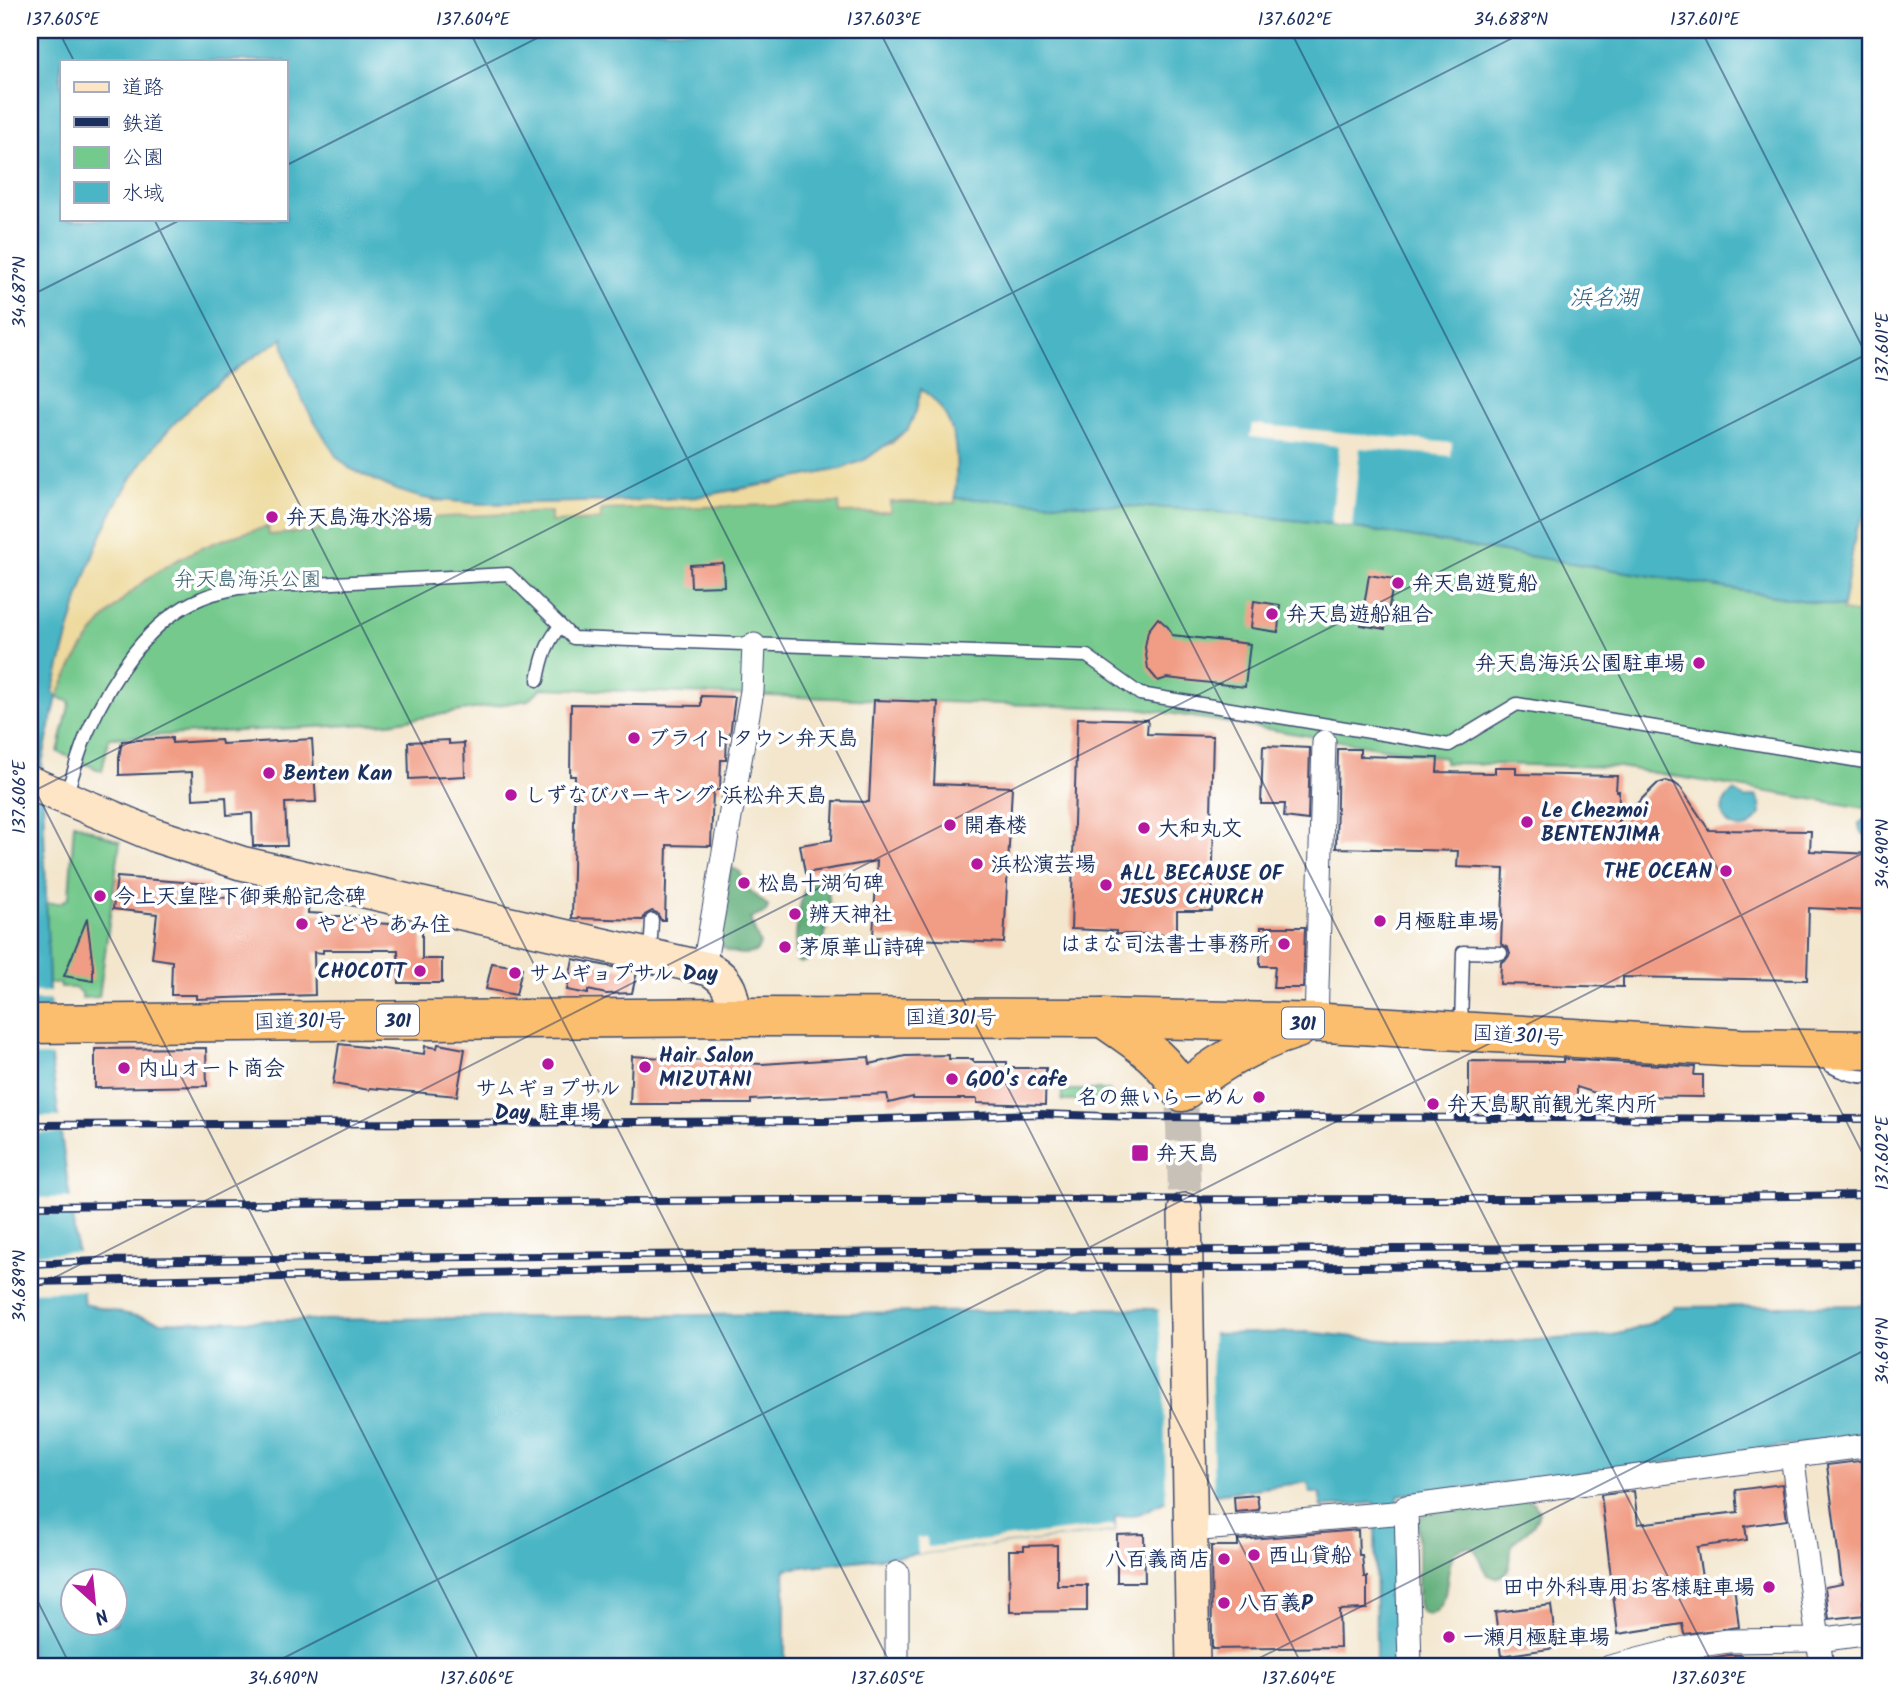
<svg xmlns="http://www.w3.org/2000/svg" width="1901" height="1697" font-family="Kalam,'Klee One',sans-serif">
<style>
.green{fill:#74c98d;stroke:#487c76;stroke-width:2}
.forest{fill:#5fad78;stroke:#3d6e6b;stroke-width:2}
.sand{fill:#eeda9e;stroke:#84847e;stroke-width:2}
.water{fill:#49b5c5;stroke:#327292;stroke-width:2;fill-rule:evenodd}
.pier{fill:#f3e6cd}
.building{fill:#f19c84}
.lines{fill:none;stroke-linecap:round;stroke-linejoin:round}
.secondary-tunnel{stroke:#c8c1b7;stroke-width:33;stroke-dasharray:33 17;stroke-linecap:butt}
.lane-casing{stroke:#3b4a6f;stroke-width:15}
.street-casing{stroke:#3b4a6f;stroke-width:25}
.secondary-casing{stroke:#3b4a6f;stroke-width:36}
.highway-casing{stroke:#3b4a6f;stroke-width:41}
.lane{stroke:#fff;stroke-width:12}
.street{stroke:#fff;stroke-width:23}
.secondary{stroke:#fde5c5;stroke-width:33}
.highway{stroke:#fbbd6e;stroke-width:38}
.rail-casing{stroke:#1b2f5e;stroke-width:8}
.rail{stroke:#fff;stroke-width:5;stroke-dasharray:16;stroke-linecap:butt}
.ticks{fill:none;stroke:#1b2f5e;stroke-width:2;stroke-opacity:0.45}
.poi-dot{fill:#b5179e;stroke:#fff;stroke-width:2.5}
.labels{text-anchor:middle;stroke-width:7;stroke-linejoin:round;paint-order:stroke}
.shield{fill:#fff;stroke:#5f6d8e;stroke-width:2}
.shield-label{font-size:19px;font-weight:bold;fill:#1b2f5e}
.poi-label{font-size:21px;font-weight:bold;fill:#1b2f5e;stroke:#fff;text-anchor:start}
.park-label{font-size:21px;fill:#365d6c;stroke:#fff}
.street-label{font-size:21px;fill:#1b2f5e;stroke:#fff}
.water-label{font-size:23px;font-style:italic;fill:#2b5e82;stroke:#fff}
.neatline{fill:none;stroke:#1b2f5e;stroke-width:2.5}
.ticks-label{font-size:18px;text-anchor:middle;fill:#1b2f5e}
</style>
<rect width="100%" height="100%" fill="#fff"/>
<filter id="ink" filterUnits="userSpaceOnUse"><feTurbulence type="fractalNoise" baseFrequency=".0143" numOctaves="2"/><feDisplacementMap in="SourceGraphic" scale="14" xChannelSelector="R" yChannelSelector="G"/><feConvolveMatrix kernelMatrix="1 2 1 2 8 2 1 2 1" color-interpolation-filters="sRGB"/></filter>
<filter id="wash" filterUnits="userSpaceOnUse"><feTurbulence type="fractalNoise" baseFrequency=".00686" numOctaves="4" result="noise"/><feDisplacementMap in="SourceGraphic" scale="28" xChannelSelector="R" yChannelSelector="G"/><feGaussianBlur stdDeviation="1.57" result="paint"/><feColorMatrix in="noise" values="0 0 0 0 0 0 0 0 0 0 0 0 0 0 0 0 0 1.4 0 .05"/><feComposite in="paint" operator="in"/></filter>
<g filter="url(#wash)">
<rect width="100%" height="100%" fill="#f3e6cd"/>
<g class="green">
<polygon points="774,483 956,498 1187,509 1331,524 1843,607 1871,503 1871,809 1619,767 1445,763 1445,758 1144,709 542,688 528,700 389,723 109,738 102,771 58,752 70,702 57,697 53,692 110,514"/>
<polygon points="74,823 120,842 99,997 82,998 82,993 74,988 61,988 60,983 49,983 46,903 61,903 69,897"/>
<polygon points="1062,1090 1109,1090 1116,1101 1062,1101"/>
</g>
<g class="forest">
<path d="M733,868L740,872L748,889L768,906L766,912L750,919L760,944L757,951C745,957 727,954 719,943L730,871Z"/>
<path d="M817,880C839,886 825,928 823,946L821,948L813,949L809,960L801,963L797,961C793,943 799,900 807,884Z"/>
<path d="M1525,1499L1534,1503L1539,1511C1536,1528 1523,1532 1512,1544C1508,1559 1516,1571 1496,1578L1488,1575L1474,1548C1433,1538 1461,1608 1428,1615L1421,1611L1418,1603V1520L1424,1514Z"/>
</g>
<g class="sand">
<path d="M286,337L349,468L394,489L436,501L453,500L481,504L631,501L696,497L774,483L892,443L907,429L916,411L920,388C963,418 958,457 955,503L890,502V512L840,513L839,503L601,510V520L551,522V512L319,523V531L269,535L268,527C167,549 98,602 57,697L53,692C66,645 76,597 94,553C133,453 194,390 286,337Z"/>
<polygon points="1871,503 1871,615 1842,611 1856,530"/>
</g>
<g class="water">
<path d="M30,30H1871V503L1856,530L1843,607L1331,524L1187,509L955,498C958,455 960,416 921,389L916,411L908,429L866,459L841,469L696,497L631,501L481,504L422,498L394,489L349,468L336,456L306,407L290,371L283,342L284,338C195,390 131,456 94,553C76,598 66,645 53,692L57,697L42,762L51,1059L84,1304L162,1322L1084,1310L1088,1308L1153,1309L1213,1334L1307,1332L1402,1342L1483,1343L1608,1336L1630,1331L1651,1323L1675,1307L1871,1305V1435L1438,1492L1437,1490L1398,1495L1402,1667H1376L1375,1503L1322,1507L1319,1493H1310L1308,1482L1168,1500L1139,1514L1115,1517V1531L785,1569V1667H30ZM61,61H285V219H61ZM74,1582H116V1624H74Z"/>
<path d="M1734,791L1745,799L1756,796L1760,803L1761,814L1749,827C1724,834 1712,806 1734,791Z"/>
<path d="M1867,817H1871V837C1863,835 1859,832 1859,824Z"/>
</g>
<g class="pier">
<polygon points="1252,424 1452,443 1451,456 1360,448 1352,527 1331,524 1339,446 1250,437"/>
<rect x="30" y="992" width="23" height="8"/>
<polygon points="30,1048 54,1048 55,1056 30,1056"/>
<polygon points="30,1117 62,1117 64,1133 30,1133"/>
<polygon points="30,1198 73,1198 75,1214 30,1214"/>
<polygon points="80,1252 85,1290 30,1292 30,1254"/>
<polygon points="1158,1311 1167,1311 1213,1330 1211,1375 1214,1497 1166,1505 1164,1376"/>
<polygon points="1114,1525 1115,1531 918,1554 917,1538 926,1537 928,1547"/>
</g>
<g id="blocks">
<g class="building">
<polygon points="723,563 724,586 691,587 690,565"/>
<polygon points="1369,575 1394,579 1385,629 1361,625"/>
<polygon points="1254,601 1280,605 1278,632 1251,628"/>
<polygon points="1158,618 1168,627 1172,635 1250,644 1245,687 1167,678 1158,681 1148,669 1145,647 1148,631"/>
<polygon points="701,696 735,697 730,735 727,735 726,760 721,760 720,790 713,790 711,846 667,845 665,920 661,920 657,913 652,911 645,915 643,920 572,918 575,776 570,776 571,704 701,706"/>
<polygon points="874,700 938,702 934,784 1012,787 1004,943 873,937 877,861 805,873 800,845 832,840 834,801 869,802"/>
<polygon points="1077,718 1148,720 1147,734 1213,736 1211,815 1214,815 1212,911 1177,911 1177,935 1116,934 1116,931 1071,929"/>
<polygon points="172,738 172,743 221,740 222,744 312,739 316,802 285,803 287,846 253,846 252,813 227,815 226,797 193,799 192,772 119,775 119,757 122,741"/>
<polygon points="449,740 449,744 464,743 465,776 409,779 408,742"/>
<polygon points="1263,746 1310,748 1308,820 1284,817 1285,804 1261,804"/>
<polygon points="1338,749 1360,749 1360,756 1438,758 1437,772 1495,773 1495,767 1516,767 1516,774 1617,776 1616,791 1619,791 1618,822 1657,784 1666,781 1674,783 1681,788 1709,830 1811,831 1810,851 1871,854 1871,911 1809,908 1807,980 1623,977 1623,987 1500,984 1501,962 1506,960 1510,954 1508,948 1501,944 1504,869 1457,867 1458,851 1336,848"/>
<polygon points="117,877 209,884 208,897 256,899 257,889 292,894 309,898 308,913 326,914 326,916 374,916 374,923 422,926 422,959 442,959 442,983 399,983 398,950 323,950 323,953 314,952 315,995 196,999 196,995 171,995 172,961 152,958 157,914 113,909"/>
<polygon points="87,919 93,966 93,981 64,976"/>
<polygon points="1261,927 1305,927 1303,988 1273,988 1275,966 1260,966"/>
<polygon points="573,959 637,972 632,993 606,994 588,990 588,994 567,990"/>
<polygon points="492,963 522,968 516,995 486,989"/>
<polygon points="339,1044 424,1054 425,1046 437,1048 438,1044 465,1049 457,1096 370,1088 369,1090 333,1084"/>
<polygon points="206,1048 207,1086 95,1088 95,1049"/>
<polygon points="664,1053 689,1054 689,1060 762,1064 869,1057 870,1064 905,1056 949,1055 949,1059 973,1059 973,1062 1007,1062 1007,1068 1046,1068 1045,1105 977,1103 977,1099 913,1099 913,1097 889,1103 887,1094 751,1100 751,1104 630,1104 632,1056 664,1058"/>
<polygon points="1563,1059 1695,1067 1694,1075 1703,1075 1703,1097 1605,1096 1577,1087 1577,1104 1469,1102 1469,1061 1563,1062"/>
<polygon points="1867,1460 1871,1490 1871,1600 1863,1601 1865,1615 1829,1619 1825,1587 1842,1584 1827,1465"/>
<polygon points="1782,1484 1787,1520 1745,1526 1747,1540 1697,1547 1704,1589 1734,1585 1739,1627 1684,1634 1682,1624 1618,1634 1601,1495 1634,1491 1638,1524 1738,1512 1736,1490"/>
<polygon points="1257,1495 1259,1510 1235,1512 1234,1497"/>
<polygon points="1358,1530 1359,1555 1362,1555 1364,1577 1367,1577 1367,1609 1339,1610 1340,1647 1212,1649 1211,1546 1238,1546 1238,1540"/>
<polygon points="1144,1534 1145,1582 1117,1582 1117,1535"/>
<polygon points="1057,1545 1057,1585 1087,1585 1087,1611 1010,1612 1009,1550 1024,1550 1024,1546"/>
<polygon points="1551,1605 1556,1648 1501,1656 1495,1612"/>
<polygon points="1729,1655 1742,1655 1744,1667 1688,1667 1687,1662"/>
</g>
</g>
</g>
<g filter="url(#ink)">
<use href="#blocks" fill-opacity="0" stroke="#3b4a6f" stroke-width="2"/>
<g class="lines">
<polyline class="secondary-tunnel" points="1182,1108 1185,1210"/>
<defs>
<g id="lane">
<path d="M538,680C542,658 546,644 560,626"/>
<path d="M66,795C74,773 79,750 89,729C111,679 149,619 202,598C213,593 226,591 238,588L508,574L573,638L1087,656L1140,694L1449,745L1517,704L1871,763"/>
<polyline points="647,955 651,938 652,920"/>
<polyline points="1461,1026 1463,952 1501,953"/>
<path d="M1828,1057L1829,1065C1842,1073 1856,1077 1871,1077"/>
</g>
<g id="street">
<polyline points="704,967 752,691 754,645"/>
<polyline points="1316,1023 1324,742"/>
<polyline points="1792,1456 1822,1667"/>
<polyline points="1190,1530 1406,1512"/>
<polyline points="897,1573 897,1667"/>
<polyline points="1410,1667 1406,1507 1871,1445"/>
<polyline points="1610,1667 1693,1646 1728,1641 1818,1640 1871,1633"/>
</g>
<g id="secondary">
<path d="M30,783L157,836L241,863L709,969C730,980 733,995 734,1017"/>
<polyline points="1185,1210 1193,1667"/>
</g>
<g id="highway">
<path d="M1103,1018C1136,1041 1163,1056 1182,1092C1216,1063 1254,1042 1297,1029"/>
<polyline points="30,1024 734,1017 1098,1018 1326,1023 1740,1048 1871,1050"/>
</g>
</defs>
<use href="#lane" class="lane-casing"/>
<use href="#street" class="street-casing"/>
<use href="#secondary" class="secondary-casing"/>
<use href="#highway" class="highway-casing"/>
<use href="#lane" class="lane"/>
<use href="#street" class="street"/>
<use href="#secondary" class="secondary"/>
<use href="#highway" class="highway"/>
<defs>
<g id="rail">
<polyline points="30,1125 823,1121 1037,1114 1140,1117 1871,1119"/>
<polyline points="30,1206 774,1200 1534,1199 1871,1195"/>
<polyline points="30,1264 97,1261 920,1252 1871,1246"/>
<polyline points="30,1282 829,1266 1219,1268 1871,1263"/>
</g>
</defs>
<use href="#rail" class="rail-casing"/>
<use href="#rail" class="rail"/>
</g>
</g>
<path class="ticks" d="M58,30L74,61M469,30L1303,1667M879,30L1714,1667M1290,30L1871,1170M1701,30L1871,364M285,166L553,30M154,219L892,1667M30,296L182,219M30,780L482,1667M30,793L1528,30M30,1290L1871,352M30,1586L71,1667M266,1667L1871,849M1242,1667L1871,1347"/>
<g class="poi-dot">
<circle cx="272" cy="517" r="7"/>
<circle cx="1398" cy="583" r="7"/>
<circle cx="1272" cy="614" r="7"/>
<circle cx="1699" cy="663" r="7"/>
<circle cx="634" cy="738" r="7"/>
<circle cx="269" cy="773" r="7"/>
<circle cx="511" cy="795" r="7"/>
<circle cx="1527" cy="822" r="7"/>
<circle cx="950" cy="825" r="7"/>
<circle cx="1144" cy="828" r="7"/>
<circle cx="977" cy="864" r="7"/>
<circle cx="1726" cy="871" r="7"/>
<circle cx="744" cy="883" r="7"/>
<circle cx="1106" cy="885" r="7"/>
<circle cx="100" cy="896" r="7"/>
<circle cx="795" cy="914" r="7"/>
<circle cx="1380" cy="921" r="7"/>
<circle cx="302" cy="924" r="7"/>
<circle cx="1284" cy="944" r="7"/>
<circle cx="785" cy="947" r="7"/>
<circle cx="420" cy="971" r="7"/>
<circle cx="515" cy="973" r="7"/>
<circle cx="548" cy="1064" r="7"/>
<circle cx="645" cy="1067" r="7"/>
<circle cx="124" cy="1068" r="7"/>
<circle cx="952" cy="1079" r="7"/>
<circle cx="1259" cy="1097" r="7"/>
<circle cx="1433" cy="1104" r="7"/>
<rect x="1131" y="1144" width="18" height="18" rx="3.5"/>
<circle cx="1254" cy="1555" r="7"/>
<circle cx="1224" cy="1559" r="7"/>
<circle cx="1769" cy="1587" r="7"/>
<circle cx="1224" cy="1603" r="7"/>
<circle cx="1449" cy="1637" r="7"/>
</g>
<g class="labels">
<g class="shield">
<rect x="377" y="1004.5" width="42" height="31" rx="5"/>
<rect x="1282" y="1007.5" width="42" height="31" rx="5"/>
</g>
<g class="shield-label">
<text x="398" y="1027">301</text>
<text x="1303" y="1030">301</text>
</g>
<g class="poi-label">
<text x="286" y="524">弁天島海水浴場</text>
<text x="1412" y="590">弁天島遊覧船</text>
<text x="1286" y="621">弁天島遊船組合</text>
<text x="1685" y="670" text-anchor="end">弁天島海浜公園駐車場</text>
<text x="648" y="745">ブライトタウン弁天島</text>
<text x="283" y="780">Benten Kan</text>
<text x="525" y="802">しずなびパーキング 浜松弁天島</text>
<text x="1541" y="817">Le Chezmoi<tspan x="1541" dy="24">BENTENJIMA</tspan></text>
<text x="964" y="832">開春楼</text>
<text x="1158" y="835">大和丸文</text>
<text x="991" y="871">浜松演芸場</text>
<text x="1712" y="878" text-anchor="end">THE OCEAN</text>
<text x="1120" y="880">ALL BECAUSE OF<tspan x="1120" dy="24">JESUS CHURCH</tspan></text>
<text x="758" y="890">松島十湖句碑</text>
<text x="114" y="903">今上天皇陛下御乗船記念碑</text>
<text x="809" y="921">辨天神社</text>
<text x="1394" y="928">月極駐車場</text>
<text x="316" y="931">やどや あみ住</text>
<text x="1270" y="951" text-anchor="end">はまな司法書士事務所</text>
<text x="799" y="954">茅原華山詩碑</text>
<text x="406" y="978" text-anchor="end">CHOCOTT</text>
<text x="529" y="980">サムギョプサル Day</text>
<text x="659" y="1062">Hair Salon<tspan x="659" dy="24">MIZUTANI</tspan></text>
<text x="138" y="1075">内山オート商会</text>
<text x="966" y="1086">GOO's cafe</text>
<text x="548" y="1095" text-anchor="middle">サムギョプサル<tspan x="548" dy="24">Day 駐車場</tspan></text>
<text x="1245" y="1104" text-anchor="end">名の無いらーめん</text>
<text x="1447" y="1111">弁天島駅前観光案内所</text>
<text x="1156" y="1160">弁天島</text>
<text x="1268" y="1562">西山貸船</text>
<text x="1210" y="1566" text-anchor="end">八百義商店</text>
<text x="1755" y="1594" text-anchor="end">田中外科専用お客様駐車場</text>
<text x="1238" y="1610">八百義P</text>
<text x="1463" y="1644">一瀬月極駐車場</text>
</g>
<g class="park-label">
<text x="248" y="586">弁天島海浜公園</text>
</g>
<g class="street-label">
<text x="951" y="1024">国道301号</text>
<text transform="translate(300 1021) rotate(-1)" y="7">国道301号</text>
<text transform="translate(1518 1035) rotate(3)" y="7">国道301号</text>
</g>
<g class="water-label">
<text x="1604" y="305">浜名湖</text>
</g>
</g>
<rect width="1901" height="1697" fill="none" stroke="#fff" stroke-width="77"/>
<rect x="60" y="60" width="228" height="161" fill="#ffffff" stroke="#a4acbf" stroke-width="2"/>
<rect x="74" y="82" width="35" height="10" fill="#fde5c5" stroke="#a4acbf" stroke-width="2"/>
<text x="122" y="94" font-size="21" fill="#1b2f5e">道路</text>
<rect x="74" y="117" width="35" height="10" fill="#1b2f5e" stroke="#a4acbf" stroke-width="2"/>
<text x="122" y="130" font-size="21" fill="#1b2f5e">鉄道</text>
<rect x="74" y="147" width="35" height="21" fill="#74c98d" stroke="#a4acbf" stroke-width="2"/>
<text x="122" y="164" font-size="21" fill="#1b2f5e">公園</text>
<rect x="74" y="182" width="35" height="21" fill="#49b5c5" stroke="#a4acbf" stroke-width="2"/>
<text x="122" y="200" font-size="21" fill="#1b2f5e">水域</text>
<g transform="translate(94 1602) rotate(153)"><circle r="33" fill="#ffffff" stroke="#a4acbf" stroke-width="2"/>
<path d="M0-5L12 26L0 18L-12 26Z" fill="#b5179e"/>
<text y="-10" font-size="19" font-weight="bold" text-anchor="middle" fill="#1b2f5e">N</text>
</g>
<rect x="38" y="38" width="1824" height="1620" class="neatline"/>
<g class="ticks-label">
<text x="63" y="25">137.605°E</text>
<text x="473" y="25">137.604°E</text>
<text x="884" y="25">137.603°E</text>
<text x="1295" y="25">137.602°E</text>
<text x="1511" y="25">34.688°N</text>
<text x="1705" y="25">137.601°E</text>
<text transform="translate(19 292) rotate(-90)" y="6">34.687°N</text>
<text transform="translate(1882 347) rotate(-90)" y="6">137.601°E</text>
<text transform="translate(19 797) rotate(-90)" y="6">137.606°E</text>
<text transform="translate(1882 854) rotate(-90)" y="6">34.690°N</text>
<text transform="translate(1882 1153) rotate(-90)" y="6">137.602°E</text>
<text transform="translate(19 1286) rotate(-90)" y="6">34.689°N</text>
<text transform="translate(1882 1351) rotate(-90)" y="6">34.691°N</text>
<text x="283" y="1684">34.690°N</text>
<text x="477" y="1684">137.606°E</text>
<text x="888" y="1684">137.605°E</text>
<text x="1299" y="1684">137.604°E</text>
<text x="1709" y="1684">137.603°E</text>
</g>
</svg>
